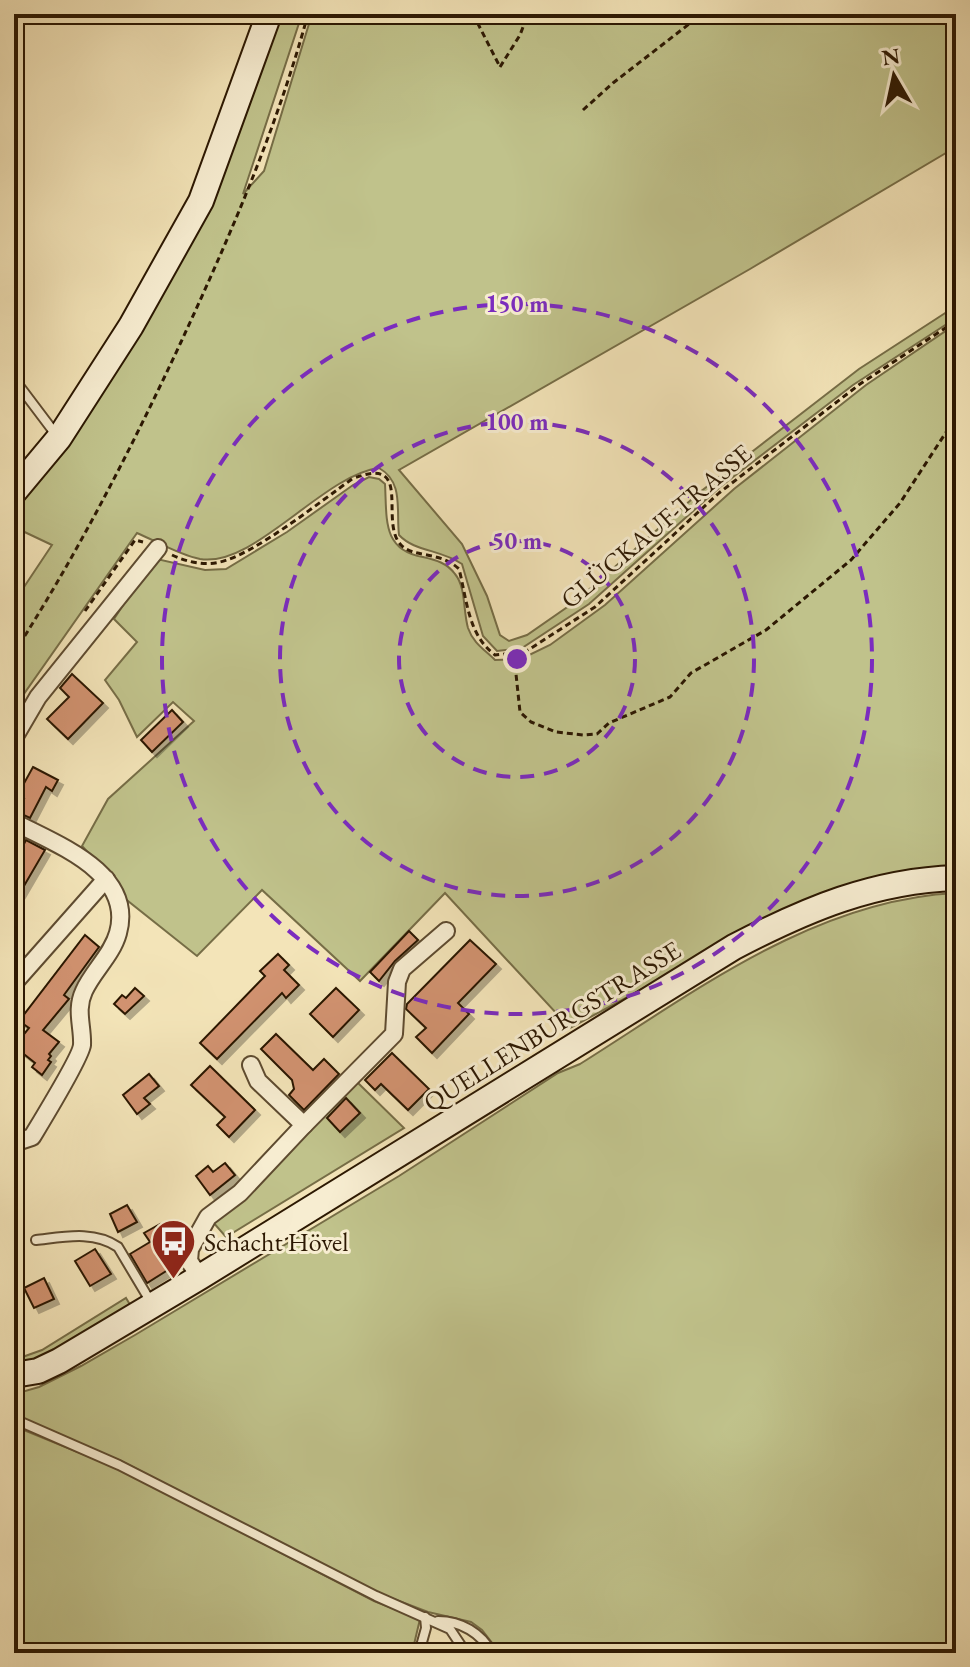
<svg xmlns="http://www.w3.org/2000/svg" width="970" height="1667" font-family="'EB Garamond',serif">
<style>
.green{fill:#c0c28b;stroke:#766d46;stroke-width:2}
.building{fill:#d1926f;stroke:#2c1802;stroke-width:2;filter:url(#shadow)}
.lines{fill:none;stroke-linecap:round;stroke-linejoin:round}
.lane-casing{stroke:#5e4b30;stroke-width:12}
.street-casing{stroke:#5e4b30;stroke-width:20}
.secondary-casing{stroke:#2c1802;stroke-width:28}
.path{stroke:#2c1802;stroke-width:3;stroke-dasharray:6 4;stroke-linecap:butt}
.lane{stroke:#f7edd1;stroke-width:8}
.street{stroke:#f7edd1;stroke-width:16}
.secondary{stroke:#f7edd1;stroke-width:24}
.ring{fill:none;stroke:#7b2cbf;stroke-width:4;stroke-dasharray:14 10}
.labels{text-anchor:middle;stroke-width:6;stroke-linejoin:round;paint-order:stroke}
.street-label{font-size:26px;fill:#2c1802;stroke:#f7edd1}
.poi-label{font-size:26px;fill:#2c1802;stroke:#f7edd1;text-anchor:start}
.centre{fill:#7b2cbf;stroke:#f7edd1;stroke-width:4}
.ring-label{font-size:24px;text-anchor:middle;font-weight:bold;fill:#7b2cbf;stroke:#f7edd1;stroke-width:6;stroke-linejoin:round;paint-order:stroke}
</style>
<defs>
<filter id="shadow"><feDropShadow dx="5" dy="5" stdDeviation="0" flood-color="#0004"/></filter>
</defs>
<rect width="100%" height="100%" fill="#f3e4b8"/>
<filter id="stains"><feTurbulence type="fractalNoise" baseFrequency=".0025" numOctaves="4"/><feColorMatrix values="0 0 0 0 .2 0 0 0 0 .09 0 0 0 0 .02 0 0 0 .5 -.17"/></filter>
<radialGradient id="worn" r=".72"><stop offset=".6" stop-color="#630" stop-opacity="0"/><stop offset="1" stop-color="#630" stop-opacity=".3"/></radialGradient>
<g class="green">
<path d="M279,14H302L243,194L264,171L312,14H956V147L750,269L399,470L462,544L487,596L500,635L509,641L527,635L576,601L700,492L859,369L956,306V318L853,385L720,487L589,604L522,648L497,651L483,636L462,564C440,549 415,552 399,535C396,510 404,482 379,468C323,475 254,568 200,559C179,555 156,541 137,533L14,708V602L52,545L14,527V512L64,450L176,269Z"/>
<path d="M956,324V869L698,959L570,1028L445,893L360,981L262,890L197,956L123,897L112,878L82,846L108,799L194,721L173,702L137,737L119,700L105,680L137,642L114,619L146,570L157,559L205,570L226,569L287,532L353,485L369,477L379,479L385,484C387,519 382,550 423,557C436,560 447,563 455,574C466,587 463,611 468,628C473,643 485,650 495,660L521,659L550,645L605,605L734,489L866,385Z"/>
<path d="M956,893V1653H500L482,1630L471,1622L428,1612L378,1593L121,1461L29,1423L14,1413V1399L18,1393L39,1387L81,1366L135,1335L399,1176L558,1073L580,1064C696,991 815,900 956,893Z"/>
<polygon points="356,1081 404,1128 226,1237 212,1221"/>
<polygon points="126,1298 132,1308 52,1355 14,1366 14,1360 42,1350"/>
<polygon points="14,1426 117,1468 374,1601 420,1619 412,1653 14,1653"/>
</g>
<g class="building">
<polygon points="72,674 103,703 68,739 47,719 69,697 60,688"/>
<polygon points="172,710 183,722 152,752 141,740"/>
<polygon points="33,767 58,780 52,791 46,787 30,818 17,812 24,799 17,796"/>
<polygon points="26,840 45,850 14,903 14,863"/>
<polygon points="409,931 418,940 395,961 379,981 370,972"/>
<polygon points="85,935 99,947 64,995 69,999 43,1030 59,1042 49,1054 51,1056 48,1060 51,1062 42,1075 32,1067 35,1063 20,1051 22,1048 16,1044 29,1028 19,1021"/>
<polygon points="470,940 496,964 458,1003 469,1014 432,1053 416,1037 426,1028 406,1009 407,1004"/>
<polygon points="278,954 289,965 284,970 299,985 286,998 282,993 217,1059 200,1043 265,976 260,971"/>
<polygon points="135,988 144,996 125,1014 114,1004 122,995 126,998"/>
<polygon points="336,988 359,1010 333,1037 310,1014"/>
<polygon points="276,1034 313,1070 324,1059 339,1074 304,1110 289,1095 294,1089 292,1080 261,1049"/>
<polygon points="392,1053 429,1089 408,1110 381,1084 375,1090 365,1080"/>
<polygon points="210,1066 255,1110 229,1137 217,1125 225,1117 191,1085"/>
<polygon points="149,1074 159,1086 144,1098 150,1104 137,1114 123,1095"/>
<polygon points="346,1098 360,1113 340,1132 327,1118"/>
<polygon points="225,1163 235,1175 210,1195 196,1176 208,1166 213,1172"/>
<polygon points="127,1205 137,1222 118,1232 110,1214"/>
<polygon points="160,1224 171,1243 160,1250 171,1268 147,1283 130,1254 150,1242 144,1233"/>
<polygon points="95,1249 111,1274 90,1286 75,1261"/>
<polygon points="44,1278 54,1299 34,1308 24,1288"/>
</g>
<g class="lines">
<defs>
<g id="lane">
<polyline points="14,379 57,436"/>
<path d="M36,1240C63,1237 94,1230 118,1247L152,1304"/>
<polyline points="14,1419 119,1465 376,1596 450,1629 466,1653"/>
<path d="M438,1621C461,1621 481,1633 492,1653"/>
<polyline points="419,1653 426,1628 425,1617"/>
</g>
<g id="street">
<polyline points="14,738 38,697 158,548"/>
<path d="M14,822C55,844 135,872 118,933C112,955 93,971 84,991C75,1010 83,1027 82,1045C81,1057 41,1122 32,1137L14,1143"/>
<polyline points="14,983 106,879"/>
<polyline points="251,1065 258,1081 304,1125 394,1034 397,982 402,969 446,931"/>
<polyline points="200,1277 189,1261 190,1249 208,1217 240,1193 304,1125"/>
</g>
<g id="secondary">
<polyline points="14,492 59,438 131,326 201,201 269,14"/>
<path d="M14,1375L38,1371L59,1361L200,1277L734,947C807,909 873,881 956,878"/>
</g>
</defs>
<use href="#lane" class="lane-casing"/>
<use href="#street" class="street-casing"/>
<use href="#secondary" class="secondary-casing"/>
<g class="path">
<polyline points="473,14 500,67"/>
<polyline points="500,67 520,35 528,14"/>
<polyline points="583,110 613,83 702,14"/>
<path d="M172,555C187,562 204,566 220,562C255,554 321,501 352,479C416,453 377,523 402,546C415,558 440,551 459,569C467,600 468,635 495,655L525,652L595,607L719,493L860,384L956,321"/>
<polyline points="85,611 135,540 143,542"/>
<path d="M14,653C78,553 131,449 181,342C230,236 277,128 308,14"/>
<polyline points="514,655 520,712 531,722 556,732 583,735 597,734 609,723 670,697 691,673 766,630 851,560 900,503 956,417"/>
</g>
<use href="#lane" class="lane"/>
<use href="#street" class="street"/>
<use href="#secondary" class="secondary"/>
</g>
<g class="ring">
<circle cx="517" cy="659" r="118"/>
<circle cx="517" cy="659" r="237"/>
<circle cx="517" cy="659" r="355"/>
</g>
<defs>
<symbol id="bus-pin" viewBox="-11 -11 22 30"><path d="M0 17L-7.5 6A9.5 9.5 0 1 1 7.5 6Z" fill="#8f2418" stroke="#f7edd1"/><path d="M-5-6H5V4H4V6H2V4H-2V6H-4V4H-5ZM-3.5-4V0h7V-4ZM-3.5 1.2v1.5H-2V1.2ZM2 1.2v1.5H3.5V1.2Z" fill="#fff"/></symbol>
</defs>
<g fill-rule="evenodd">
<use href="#bus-pin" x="148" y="1216" width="51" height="69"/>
</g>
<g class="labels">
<g class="street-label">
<text transform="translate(656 526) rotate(-40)" y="9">GLÜCKAUF-TRASSE</text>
<text transform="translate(552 1026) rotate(-32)" y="9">QUELLENBURGSTRASSE</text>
</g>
<g class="poi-label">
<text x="204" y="1251">Schacht Hövel</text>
</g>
</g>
<circle cx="517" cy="659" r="12" class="centre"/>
<g class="ring-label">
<text x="517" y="312">150 m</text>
<text x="517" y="430">100 m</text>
<text x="517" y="549">50 m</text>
</g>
<rect width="970" height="1667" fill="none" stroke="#f3e4b8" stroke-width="48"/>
<rect x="16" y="16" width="938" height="1635" fill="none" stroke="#2c1802" stroke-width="4"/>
<rect x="24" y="24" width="922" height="1619" fill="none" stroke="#2c1802" stroke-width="2"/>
<g transform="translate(894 76) rotate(351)" stroke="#f7edd1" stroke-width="6" paint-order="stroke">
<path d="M0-6L14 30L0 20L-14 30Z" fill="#2c1802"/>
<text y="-12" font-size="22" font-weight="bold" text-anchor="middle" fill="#2c1802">N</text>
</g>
<rect width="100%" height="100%" filter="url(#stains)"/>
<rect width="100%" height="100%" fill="url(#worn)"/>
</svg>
